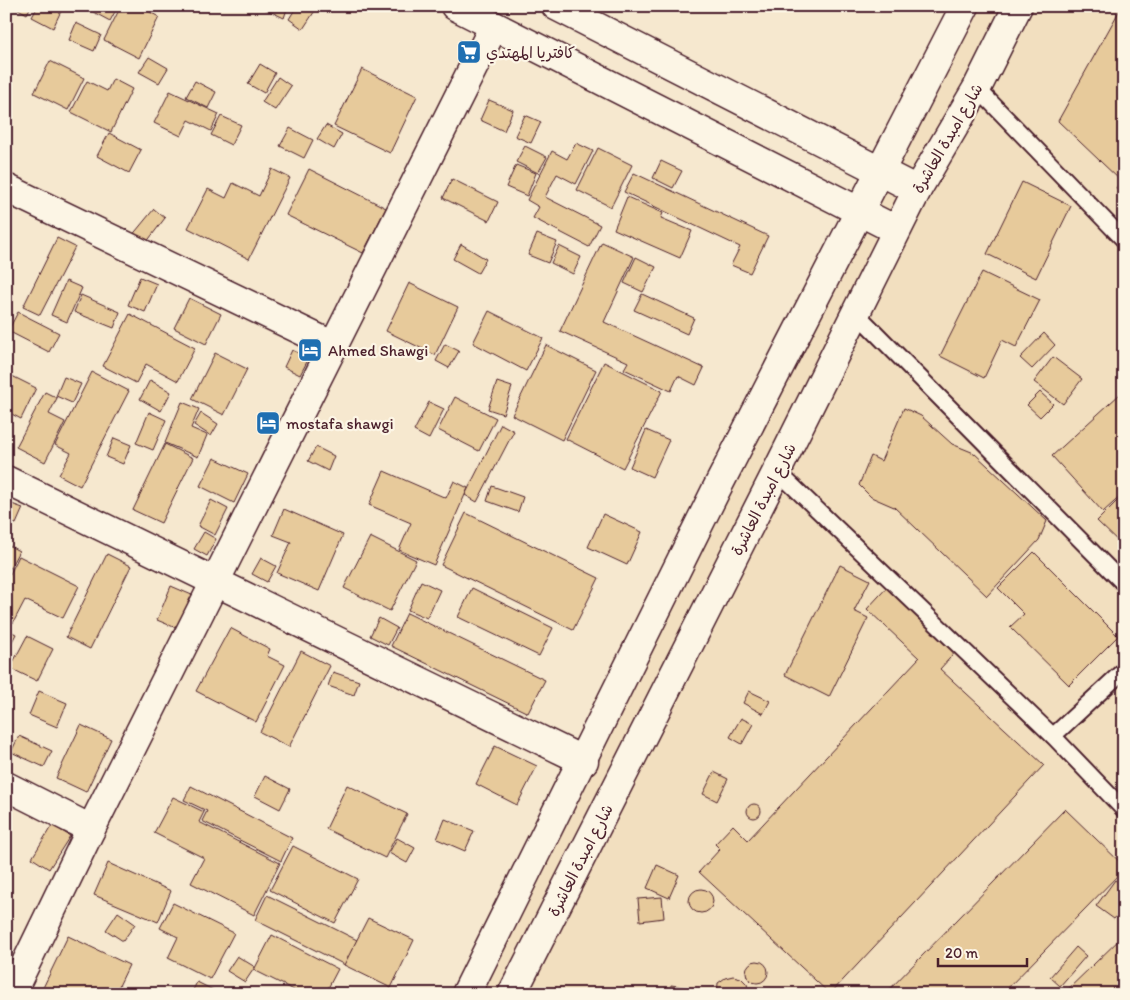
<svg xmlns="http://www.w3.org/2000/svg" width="1130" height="1000" font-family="Itim,'Playpen Sans Arabic',sans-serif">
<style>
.built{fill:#f2dfbf}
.building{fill:#e7ca9b;stroke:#4a1f2b}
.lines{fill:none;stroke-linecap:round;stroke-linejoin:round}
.service-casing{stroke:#4a1f2b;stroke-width:19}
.minor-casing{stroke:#4a1f2b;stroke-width:31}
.secondary-casing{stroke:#4a1f2b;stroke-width:31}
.service{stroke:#fcf5e5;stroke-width:15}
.minor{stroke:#fcf5e5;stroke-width:28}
.secondary{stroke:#fcf5e5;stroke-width:28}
.labels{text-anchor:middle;stroke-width:4.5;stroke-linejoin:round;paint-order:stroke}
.poi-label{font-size:16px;fill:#4a1f2b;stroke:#fcf5e5;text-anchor:start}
.street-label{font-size:16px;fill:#4a1f2b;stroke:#fcf5e5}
</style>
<rect width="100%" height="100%" fill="#f6e8cf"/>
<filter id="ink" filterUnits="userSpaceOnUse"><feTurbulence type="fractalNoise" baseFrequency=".02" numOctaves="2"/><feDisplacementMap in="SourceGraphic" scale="10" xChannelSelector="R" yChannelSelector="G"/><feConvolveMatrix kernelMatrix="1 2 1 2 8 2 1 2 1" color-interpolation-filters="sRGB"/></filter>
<g filter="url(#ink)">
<polygon class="built" points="963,6 1124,6 1124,994 470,994"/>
<g class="building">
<polygon points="6,6 11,7 6,16"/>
<polygon points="13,6 31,6 27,14"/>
<polygon points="38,6 52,6 61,11 53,28 32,17"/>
<polygon points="82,6 118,6 110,21"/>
<polygon points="121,6 139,6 159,17 139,58 104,40"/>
<polygon points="259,6 288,6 284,18"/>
<polygon points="297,6 318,6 303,29 289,19"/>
<polygon points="1122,6 1124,6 1124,195 1116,188 1121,181 1058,121"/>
<polygon points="76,23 101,35 94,51 69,40"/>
<polygon points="149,57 168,68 159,83 139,72"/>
<polygon points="50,61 84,78 68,110 34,93"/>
<polygon points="260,64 275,73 264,93 248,84"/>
<polygon points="362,69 417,96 390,153 334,126"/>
<polygon points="278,77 291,86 275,110 262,102"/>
<polygon points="113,79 132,89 111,132 71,112 87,81 107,91"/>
<polygon points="195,81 216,92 208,108 186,97"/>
<polygon points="170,91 219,114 211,131 189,120 181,136 154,123"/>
<polygon points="489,100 513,110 504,131 480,120"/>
<polygon points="525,115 541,122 531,143 515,136"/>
<polygon points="221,116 241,125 231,145 211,135"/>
<polygon points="326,125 342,134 334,149 317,139"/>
<polygon points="290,128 313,140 304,158 280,146"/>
<polygon points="109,133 141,150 129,173 97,156"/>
<polygon points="576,143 593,151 576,184 557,174 545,197 600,225 589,247 533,218 539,207 527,200 552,151 567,159"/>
<polygon points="525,146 547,157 538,173 516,162"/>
<polygon points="598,148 632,165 611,207 577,190"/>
<polygon points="661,161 682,171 673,188 653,178"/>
<polygon points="516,165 536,173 527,196 506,187"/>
<polygon points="272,169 290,178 249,259 188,228 208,189 226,198 233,183 259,196"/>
<polygon points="309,169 386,208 363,253 286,215"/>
<polygon points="634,173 768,236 750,273 731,265 740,247 624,192"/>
<polygon points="452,179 498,202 489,221 443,198"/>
<polygon points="1022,182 1071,206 1036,278 987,254"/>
<polygon points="627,197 663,213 661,218 692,231 680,258 614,229"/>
<polygon points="154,209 165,218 143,247 131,237"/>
<polygon points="537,234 557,242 548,263 528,255"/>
<polygon points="57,238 75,247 40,315 23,307"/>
<polygon points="602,242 634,257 604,322 704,368 696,385 678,376 671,391 624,369 628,362 560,331"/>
<polygon points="461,244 486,259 478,273 453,259"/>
<polygon points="559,246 581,257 573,274 551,263"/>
<polygon points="636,257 656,267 643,292 624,283"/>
<polygon points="982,272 1040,300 1016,347 1002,340 984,378 940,356"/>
<polygon points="140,277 157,284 145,312 128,305"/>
<polygon points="66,281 82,288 67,322 51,315"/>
<polygon points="409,283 458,307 435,355 386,331"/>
<polygon points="642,294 694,318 687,334 634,310"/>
<polygon points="81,295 120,312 114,328 74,312"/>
<polygon points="189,298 221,314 206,344 174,328"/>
<polygon points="489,311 543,338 526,371 473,343"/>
<polygon points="18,312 59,333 49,352 8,331"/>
<polygon points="130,314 195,348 178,381 146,364 136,383 103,366"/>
<polygon points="1044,333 1055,345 1032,369 1020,358"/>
<polygon points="445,344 459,351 449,368 436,361"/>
<polygon points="546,345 596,370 562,440 512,415"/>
<polygon points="292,350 309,358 300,375 284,367"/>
<polygon points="215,353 247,369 224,415 192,399"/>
<polygon points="1053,357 1082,379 1063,404 1034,382"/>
<polygon points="604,362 662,391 623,468 566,439"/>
<polygon points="92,372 129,391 80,486 59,475 71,453 55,445"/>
<polygon points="6,373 36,388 21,419 6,411"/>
<polygon points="64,377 81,384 72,403 56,396"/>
<polygon points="150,380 171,392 161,411 140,399"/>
<polygon points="497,382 512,387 503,414 488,409"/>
<polygon points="45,392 57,398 49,414 65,422 45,462 16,447"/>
<polygon points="1040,392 1053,404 1040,417 1027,405"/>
<polygon points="1120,394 1124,397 1124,493 1103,512 1052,456"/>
<polygon points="455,397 496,418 479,451 438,430"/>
<polygon points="182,402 199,409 191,428 207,435 198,457 165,443"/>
<polygon points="429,402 444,409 429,439 414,431"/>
<polygon points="904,408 921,416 952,444 974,453 1047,521 1039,540 987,596 894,507 871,497 859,485 871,456 881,461"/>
<polygon points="149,412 166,420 153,450 136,443"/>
<polygon points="201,413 218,424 211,436 194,425"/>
<polygon points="501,424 514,431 477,502 465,495"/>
<polygon points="646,430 669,440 652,477 630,467"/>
<polygon points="114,438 131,445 123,464 106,457"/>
<polygon points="165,444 193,458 161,523 133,510"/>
<polygon points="316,447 334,456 328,471 308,461"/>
<polygon points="214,458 248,474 234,503 200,486"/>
<polygon points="384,471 446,498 454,481 468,488 434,565 399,550 411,523 369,505"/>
<polygon points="492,486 523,497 518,512 487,501"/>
<polygon points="1124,494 1124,547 1097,521"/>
<polygon points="211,500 228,509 215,535 198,526"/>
<polygon points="6,502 23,508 16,524 6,521"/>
<polygon points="284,509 343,535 319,591 277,573 291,542 273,535"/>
<polygon points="466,513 599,578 573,630 441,565"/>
<polygon points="603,514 642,532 627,565 588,547"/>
<polygon points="204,532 216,539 207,556 194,549"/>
<polygon points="370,537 416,560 390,611 344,588"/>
<polygon points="6,544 19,551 6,575"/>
<polygon points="1034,552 1118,636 1069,685 1010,627 1024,614 998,588"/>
<polygon points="107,554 131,566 90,649 66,637"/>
<polygon points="19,556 79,586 63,618 25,600 13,623 6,620 6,582"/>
<polygon points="261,558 276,566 267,582 252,574"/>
<polygon points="840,565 870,580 854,611 868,618 829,697 785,675"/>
<polygon points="421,581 440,590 427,618 408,610"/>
<polygon points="891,583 960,647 940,669 1044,765 830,994 699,872 720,849 715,844 733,825 748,840 919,658 867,609"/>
<polygon points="171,586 201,599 188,633 157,620"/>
<polygon points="472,588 553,628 539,656 458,617"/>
<polygon points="407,613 545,680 528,713 391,646"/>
<polygon points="379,618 397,628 388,645 370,636"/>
<polygon points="230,628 270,649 267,656 285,665 256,722 196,691"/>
<polygon points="6,629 16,634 6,653"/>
<polygon points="27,636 53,649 37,681 10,668"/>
<polygon points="301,651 330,666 289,747 260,732"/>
<polygon points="6,667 13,670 6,684"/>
<polygon points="333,672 359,681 354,695 328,686"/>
<polygon points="39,691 67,703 57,727 29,715"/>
<polygon points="749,691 770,701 763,714 743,703"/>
<polygon points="741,718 753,724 742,744 730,737"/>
<polygon points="81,725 111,739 86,792 56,778"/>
<polygon points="19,736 52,751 44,767 11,752"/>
<polygon points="495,746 537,766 517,805 476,784"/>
<polygon points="714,772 728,779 717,801 703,794"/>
<polygon points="265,776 290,789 280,809 255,796"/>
<polygon points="347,785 407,814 385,858 326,829"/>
<polygon points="191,786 292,838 281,861 202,821 207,811 184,800"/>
<polygon points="173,797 204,812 199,822 280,863 254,915 191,883 204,858 154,833"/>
<circle cx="754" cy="811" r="7"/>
<polygon points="1065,809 1124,866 1124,869 1002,994 885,994"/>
<polygon points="445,819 474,831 465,851 437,839"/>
<polygon points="52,825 70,836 49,869 32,858"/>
<polygon points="397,838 415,848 407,863 389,853"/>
<polygon points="293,846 358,879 335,923 270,890"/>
<polygon points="108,863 171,891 158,922 94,895"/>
<polygon points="657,865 679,875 669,898 647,888"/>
<polygon points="1115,880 1124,886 1124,907 1114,919 1096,906"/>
<circle cx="701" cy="901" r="12"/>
<polygon points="267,895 357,940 345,965 255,920"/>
<polygon points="662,897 664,918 640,921 638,899"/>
<polygon points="173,903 234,933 210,979 168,958 178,937 160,928"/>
<polygon points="118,912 135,924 123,941 106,930"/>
<polygon points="368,918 414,940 391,988 344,965"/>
<polygon points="272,935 338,969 325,994 302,994 254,970"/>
<polygon points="1124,935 1124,994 1063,994"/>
<polygon points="68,936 129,965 118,988 129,994 40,994"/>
<polygon points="1076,947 1086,956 1060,986 1050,977"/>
<polygon points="237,956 255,967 245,982 227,971"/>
<circle cx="757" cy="972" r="11"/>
<polygon points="733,976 741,978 747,984 749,994 717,994 718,983 725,978"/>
<polygon points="197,982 215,991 214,994 191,994"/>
<polygon points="671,985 701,990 700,994 670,994"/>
</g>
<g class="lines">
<defs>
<g id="service">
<polyline points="977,88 1124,240"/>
<polyline points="856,313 1124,584"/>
<polyline points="777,471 1053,736 1124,810"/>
<polyline points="1053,736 1124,670"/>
</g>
<g id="minor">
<polyline points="6,188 334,346"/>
<polyline points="6,480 584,761"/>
<polyline points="6,786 91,829"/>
<polyline points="11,994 91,829 494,26"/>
</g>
<g id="secondary">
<polyline points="455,6 896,230"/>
<polyline points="556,6 917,190"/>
<polyline points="466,994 716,490 965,6"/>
<polyline points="512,994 777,471 917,190 977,88 1018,6"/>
</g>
</defs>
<use href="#service" class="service-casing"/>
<use href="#minor" class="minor-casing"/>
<use href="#secondary" class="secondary-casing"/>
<use href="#service" class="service"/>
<use href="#minor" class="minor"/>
<use href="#secondary" class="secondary"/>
</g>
</g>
<defs>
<symbol id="supermarket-square" viewBox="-11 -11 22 22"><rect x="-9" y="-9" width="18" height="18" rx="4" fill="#1f6fb2" stroke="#fcf5e5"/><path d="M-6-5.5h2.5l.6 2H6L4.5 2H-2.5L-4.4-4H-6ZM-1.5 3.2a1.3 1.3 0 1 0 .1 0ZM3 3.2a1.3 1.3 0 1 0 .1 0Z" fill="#fff"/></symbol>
<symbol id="hotel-square" viewBox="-11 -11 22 22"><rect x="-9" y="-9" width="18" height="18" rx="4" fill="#1f6fb2" stroke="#fcf5e5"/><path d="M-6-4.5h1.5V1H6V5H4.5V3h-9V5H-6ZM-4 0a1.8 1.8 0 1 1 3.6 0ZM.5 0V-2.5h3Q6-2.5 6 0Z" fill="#fff"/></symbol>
</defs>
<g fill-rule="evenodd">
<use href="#supermarket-square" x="455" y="38" width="28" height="28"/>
<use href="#hotel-square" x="296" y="336" width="28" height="28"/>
<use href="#hotel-square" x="254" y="409" width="28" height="28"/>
</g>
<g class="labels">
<g class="poi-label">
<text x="486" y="58">كافتريا المهتدي</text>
<text x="328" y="356">Ahmed Shawgi</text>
<text x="286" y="429">mostafa shawgi</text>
</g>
<g class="street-label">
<text transform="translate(947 138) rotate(-60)" y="6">شارع امبدة العاشرة</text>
<text transform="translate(763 499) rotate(-63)" y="6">شارع امبدة العاشرة</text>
<text transform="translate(580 860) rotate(-63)" y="6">شارع امبدة العاشرة</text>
</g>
</g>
<rect width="1130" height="1000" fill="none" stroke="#fcf5e5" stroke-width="25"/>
<rect x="12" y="12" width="1105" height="975" fill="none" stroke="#4a1f2b" stroke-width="2" filter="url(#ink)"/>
<path d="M938 958v8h89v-8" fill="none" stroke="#4a1f2b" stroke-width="2.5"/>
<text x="945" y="958" font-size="15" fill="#4a1f2b" stroke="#fcf5e5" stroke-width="4" paint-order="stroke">20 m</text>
</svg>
